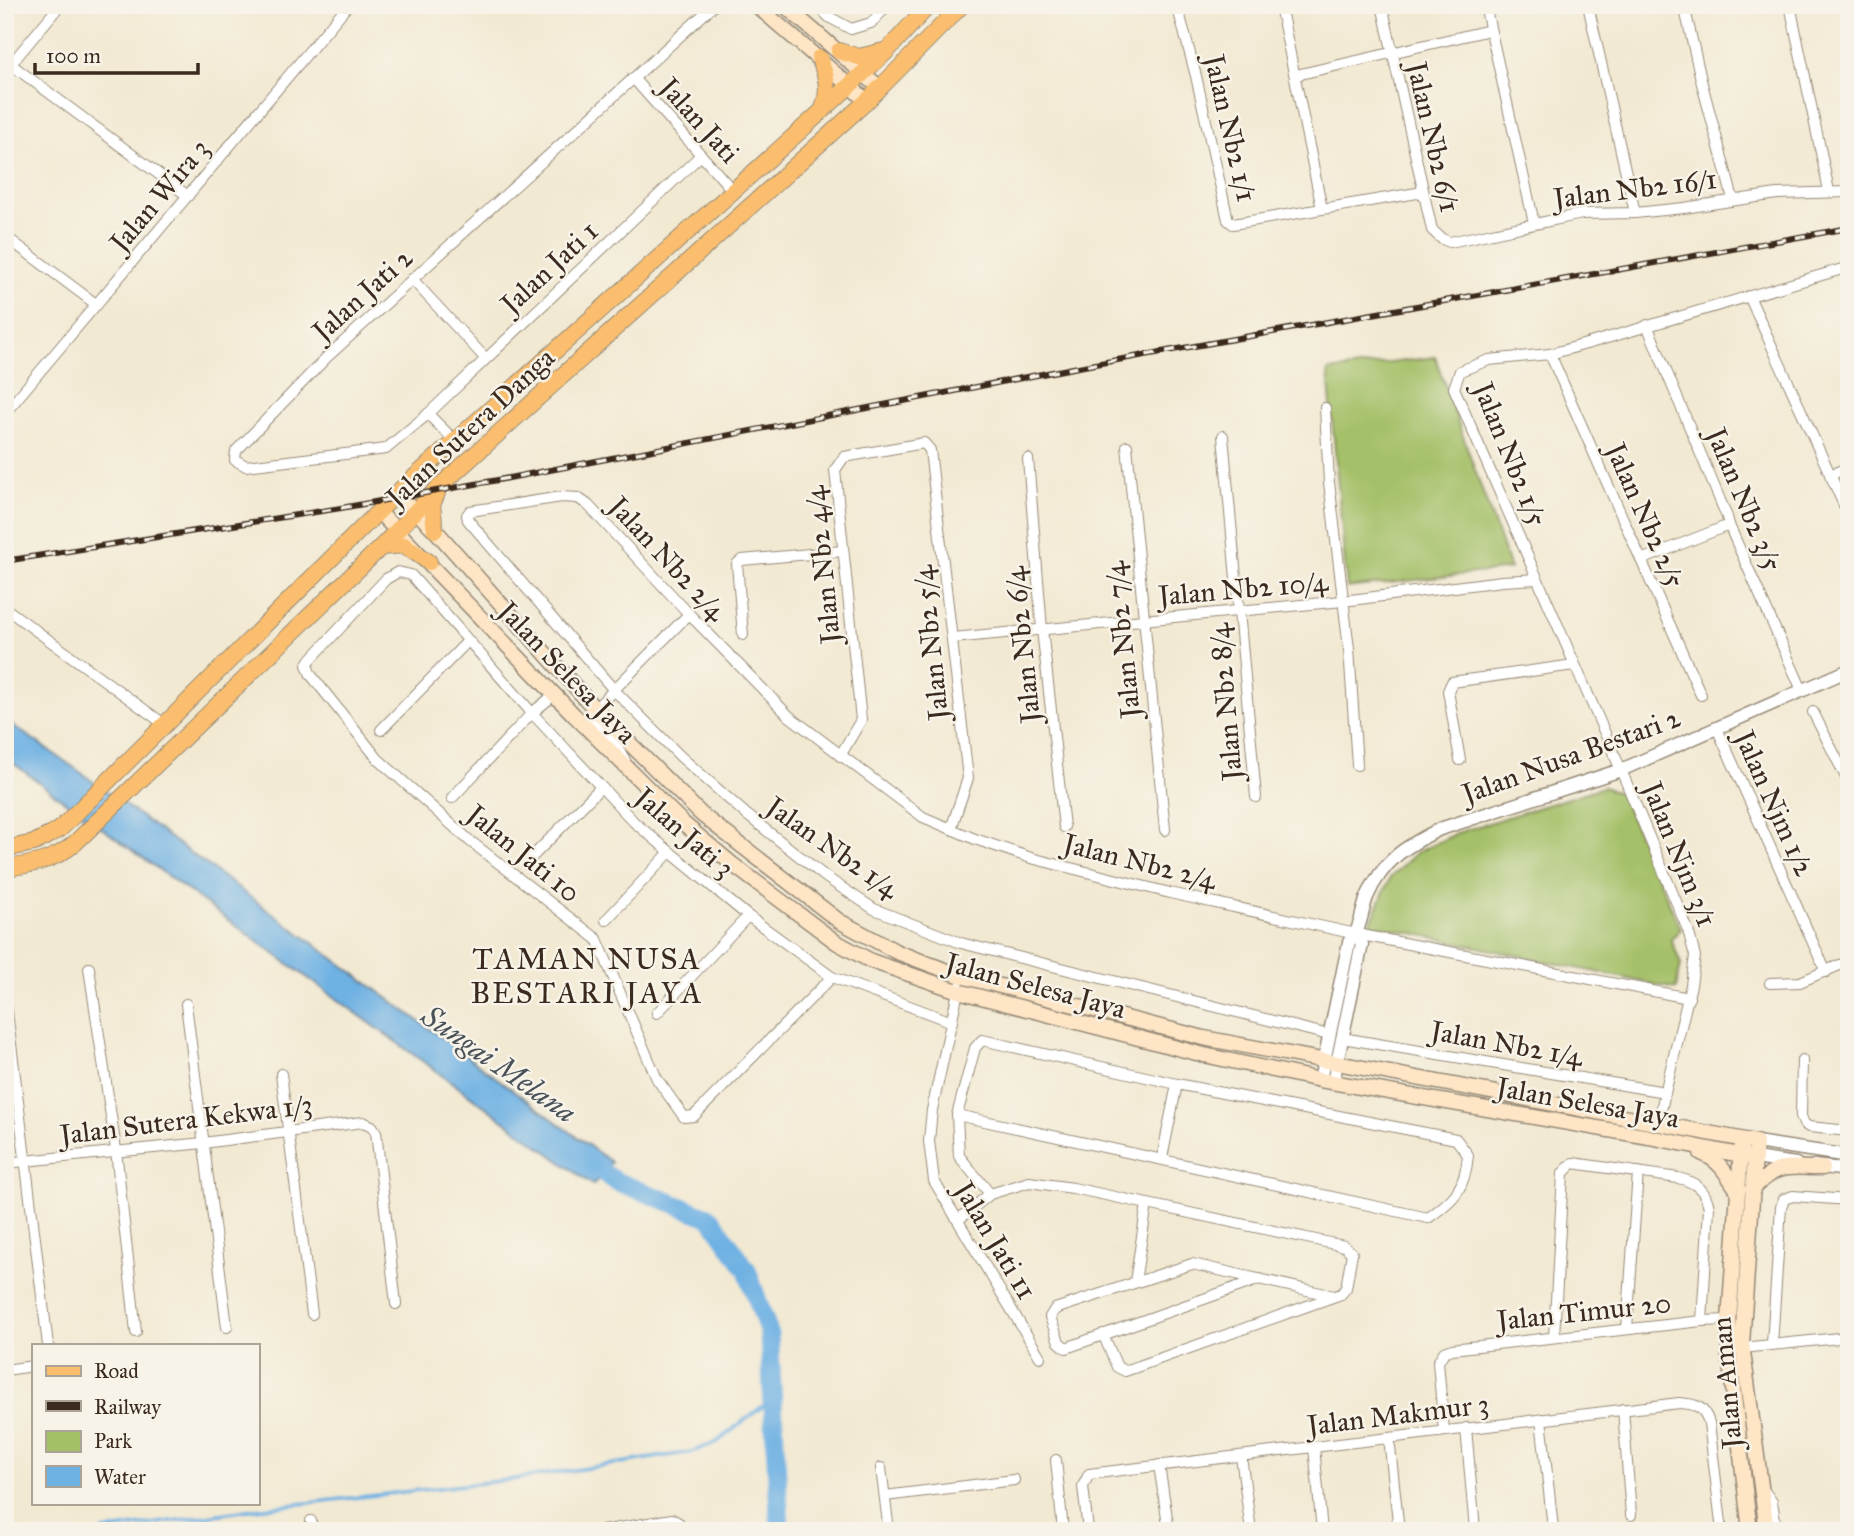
<svg xmlns="http://www.w3.org/2000/svg" width="1854" height="1536" font-family="'IM FELL Great Primer',serif">
<style>
.green{fill:#a4c067;stroke:#707542;stroke-width:2}
.water{fill:#6eb1e3;stroke:#546e80;stroke-width:2}
.lines{fill:none;stroke-linecap:round;stroke-linejoin:round}
.stream{stroke:#6eb1e3;stroke-width:3.5}
.river{stroke:#6eb1e3;stroke-width:19}
.minor-casing{stroke:#968a78;stroke-width:12}
.tertiary-casing{stroke:#968a78;stroke-width:15}
.secondary-casing{stroke:#968a78;stroke-width:17}
.primary-casing{stroke:#968a78;stroke-width:18}
.minor{stroke:#fff;stroke-width:10}
.tertiary{stroke:#fff;stroke-width:12}
.secondary{stroke:#fde5c5;stroke-width:14}
.primary{stroke:#fabe6e;stroke-width:16}
.rail-casing{stroke:#3b2a1e;stroke-width:6}
.rail{stroke:#f7f3e8;stroke-width:3.5;stroke-dasharray:10;stroke-linecap:butt}
.labels{text-anchor:middle;stroke-width:5;stroke-linejoin:round;paint-order:stroke}
.street-label{font-size:28px;fill:#3b2a1e;stroke:#f7f3e8}
.neighbourhood-label{font-size:30px;letter-spacing:2px;fill:#3b2a1e;stroke:#f7f3e8}
.water-label{font-size:30px;font-style:italic;fill:#4a5259;stroke:#f7f3e8}
</style>
<rect width="100%" height="100%" fill="#f7f3e8"/>
<filter id="ink" filterUnits="userSpaceOnUse"><feTurbulence type="fractalNoise" baseFrequency=".0143" numOctaves="2"/><feDisplacementMap in="SourceGraphic" scale="14" xChannelSelector="R" yChannelSelector="G"/><feConvolveMatrix kernelMatrix="1 2 1 2 8 2 1 2 1" color-interpolation-filters="sRGB"/></filter>
<filter id="wash" filterUnits="userSpaceOnUse"><feTurbulence type="fractalNoise" baseFrequency=".00686" numOctaves="4" result="noise"/><feDisplacementMap in="SourceGraphic" scale="28" xChannelSelector="R" yChannelSelector="G"/><feGaussianBlur stdDeviation="1.57" result="paint"/><feColorMatrix in="noise" values="0 0 0 0 0 0 0 0 0 0 0 0 0 0 0 0 0 1.4 0 .05"/><feComposite in="paint" operator="in"/></filter>
<g filter="url(#wash)">
<rect width="100%" height="100%" fill="#f2e9d2"/>
<g class="green">
<polygon points="1435,357 1510,569 1347,588 1328,371"/>
<polygon points="1603,787 1620,793 1681,929 1671,939 1681,964 1676,989 1370,924 1390,878 1417,852 1460,832"/>
</g>
<polygon class="water" points="5,720 76,769 611,1162 593,1185 52,792 5,757"/>
<g class="lines">
<polyline class="stream" points="103,1531 255,1509 516,1479 692,1452 717,1442 773,1398"/>
<polyline class="river" points="582,1158 615,1181 711,1218 747,1270 769,1333 780,1531"/>
</g>
</g>
<g filter="url(#ink)">
<g class="lines">
<defs>
<g id="minor">
<polyline points="817,5 829,17 851,29 871,23 888,5"/>
<polyline points="1177,5 1196,76 1228,220 1233,224 1423,192"/>
<polyline points="1280,5 1322,209"/>
<polyline points="1382,5 1432,230 1442,239 1450,242 1582,214 1635,213 1684,208 1777,194 1849,192"/>
<polyline points="1485,5 1534,223"/>
<polyline points="1588,5 1635,213"/>
<polyline points="1684,5 1702,84 1733,199"/>
<polyline points="1790,5 1829,191"/>
<polyline points="5,60 188,196"/>
<polyline points="11,64 60,5"/>
<polyline points="1296,75 1490,30"/>
<polyline points="633,78 733,191"/>
<polyline points="701,155 428,414 386,449 246,466 235,460 236,451 327,357 714,5"/>
<polyline points="5,236 97,305"/>
<polyline points="412,279 485,358"/>
<polyline points="1749,296 1849,516"/>
<polyline points="1647,325 1727,517 1729,525 1802,690"/>
<polyline points="1550,354 1701,695"/>
<polyline points="1325,408 1329,482 1349,649 1357,765"/>
<polyline points="5,413 348,5"/>
<polyline points="428,414 455,441"/>
<polyline points="1223,436 1256,797"/>
<polyline points="1127,446 1165,830"/>
<polyline points="1028,459 1042,629 1064,827"/>
<polyline points="1830,475 1849,467"/>
<polyline points="1641,560 1729,525"/>
<polyline points="5,608 164,724"/>
<polyline points="743,635 737,564 742,560 843,551"/>
<polyline points="953,638 1343,601 1502,581 1537,579"/>
<polyline points="1813,712 1849,783"/>
<polyline points="1717,728 1826,972"/>
<polyline points="381,730 468,641"/>
<polyline points="840,756 861,720 835,470 844,457 924,443 930,450 968,778 951,829"/>
<polyline points="625,760 617,747 591,718 591,713 689,614"/>
<polyline points="1460,760 1448,691 1452,682 1574,665"/>
<polyline points="452,798 532,713 554,695"/>
<polyline points="532,857 601,787"/>
<polyline points="606,920 670,852"/>
<polyline points="89,968 116,1150 136,1332"/>
<polyline points="832,977 694,1116 684,1117 657,1079 597,939 470,841 378,759 311,675 307,665 311,659 386,579 398,572 411,575 532,713 634,822 670,852 748,916 832,977 952,1022"/>
<polyline points="1770,983 1800,982 1849,961"/>
<polyline points="959,987 932,1110 929,1141 934,1181 1040,1357"/>
<polyline points="5,995 48,1345"/>
<polyline points="186,1004 227,1327"/>
<polyline points="657,1013 748,916"/>
<polyline points="1329,1035 961,943 874,909 827,878 747,815 681,757 613,689 468,520 467,515 470,511 562,497 578,498 588,505 689,614 789,716 923,817 975,839 1031,858 1170,893 1356,934 1689,998"/>
<polyline points="1342,1038 1665,1092"/>
<polyline points="1802,1060 1801,1116 1804,1124 1809,1127 1849,1131"/>
<polyline points="281,1074 312,1314"/>
<path d="M957,1115L1428,1218C1455,1199 1465,1189 1468,1155L1456,1139L1177,1084L982,1040L975,1048L957,1115L959,1156L990,1194"/>
<polyline points="1658,1122 1691,985 1695,956 1688,930 1621,770 1454,388 1460,371 1489,360 1550,354 1590,343 1849,267"/>
<polyline points="1162,1158 1177,1084"/>
<polyline points="5,1163 203,1143 363,1122 372,1126 376,1132 396,1304"/>
<polyline points="958,1220 990,1194 1029,1182 1073,1188 1344,1246 1352,1253 1346,1288 1341,1294 1125,1371 1117,1367 1103,1334"/>
<polyline points="1260,1279 1066,1348 1059,1342 1050,1317 1055,1309 1192,1264 1334,1296"/>
<polyline points="1135,1282 1147,1204"/>
<polyline points="1627,1329 1638,1172"/>
<path d="M1554,1337L1563,1173L1573,1163L1678,1178C1696,1182 1706,1190 1709,1208L1702,1321"/>
<polyline points="1772,1344 1781,1207 1784,1199 1793,1196 1849,1200"/>
<polyline points="1742,1348 1849,1337"/>
<polyline points="5,1370 33,1366"/>
<polyline points="1623,1409 1631,1515"/>
<polyline points="1541,1419 1553,1528"/>
<polyline points="1466,1428 1475,1530"/>
<polyline points="1444,1431 1438,1362 1444,1352 1452,1349 1702,1321 1729,1320"/>
<polyline points="1389,1438 1399,1531"/>
<polyline points="1314,1447 1322,1531"/>
<polyline points="1241,1456 1251,1531"/>
<polyline points="1056,1460 1063,1531"/>
<polyline points="1159,1465 1169,1531"/>
<polyline points="881,1468 889,1531"/>
<polyline points="1762,1488 1772,1502 1777,1531"/>
<polyline points="885,1496 1014,1480"/>
<polyline points="311,1521 313,1531"/>
<polyline points="602,1531 672,1519 679,1523 682,1531"/>
<path d="M1088,1531L1083,1486L1089,1474L1679,1403C1696,1404 1704,1406 1709,1423L1722,1531"/>
</g>
<g id="tertiary">
<path d="M1320,1080L1349,942C1361,930 1361,913 1367,897C1383,860 1406,846 1440,829L1621,770L1849,670"/>
<polyline points="1333,1082 1362,944 1356,934"/>
<polyline points="1756,1142 1849,1156"/>
<polyline points="1755,1158 1796,1164"/>
<polyline points="1814,1166 1849,1170"/>
</g>
<g id="secondary">
<polyline points="756,5 867,101"/>
<polyline points="784,5 880,88"/>
<polyline points="397,493 435,530 594,708 702,815 839,921 897,952 961,976 1204,1038 1756,1142 1742,1344 1767,1531"/>
<polyline points="378,511 574,715 683,823 732,864 836,942 871,961 958,991 1204,1055 1320,1080 1649,1137 1755,1158"/>
<polyline points="1741,1149 1729,1320 1729,1355 1750,1531"/>
<path d="M1701,1153C1720,1160 1727,1175 1738,1191"/>
<path d="M1752,1189C1781,1162 1785,1168 1823,1168"/>
</g>
<g id="primary">
<polyline points="839,51 859,57 884,51"/>
<path d="M819,58C827,76 830,89 823,109"/>
<polyline points="435,530 432,505 437,493"/>
<polyline points="381,547 404,545 429,562"/>
<polyline points="5,849 34,843 60,829 397,493 822,111 887,51 929,5"/>
<path d="M5,868C31,865 53,861 74,844L381,547L439,487L867,101L962,5"/>
</g>
</defs>
<use href="#minor" class="minor-casing"/>
<use href="#tertiary" class="tertiary-casing"/>
<use href="#secondary" class="secondary-casing"/>
<use href="#primary" class="primary-casing"/>
<use href="#minor" class="minor"/>
<use href="#tertiary" class="tertiary"/>
<use href="#secondary" class="secondary"/>
<use href="#primary" class="primary"/>
<defs>
<polyline id="rail" points="5,561 341,508 509,478 1073,368 1849,228"/>
</defs>
<use href="#rail" class="rail-casing"/>
<use href="#rail" class="rail"/>
</g>
</g>
<g class="labels">
<g class="street-label">
<text transform="translate(700 120) rotate(48)" y="10">Jalan Jati</text>
<text transform="translate(1231 128) rotate(77)" y="10">Jalan Nb2 1/1</text>
<text transform="translate(1434 137) rotate(77)" y="10">Jalan Nb2 6/1</text>
<text transform="translate(1635 188) rotate(-7)" y="10">Jalan Nb2 16/1</text>
<text transform="translate(159 195) rotate(-50)" y="10">Jalan Wira 3</text>
<text transform="translate(549 267) rotate(-43)" y="10">Jalan Jati 1</text>
<text transform="translate(362 294) rotate(-42)" y="10">Jalan Jati 2</text>
<text transform="translate(470 427) rotate(-43)" y="10">Jalan Sutera Danga</text>
<text transform="translate(1511 454) rotate(68)" y="10">Jalan Nb2 1/5</text>
<text transform="translate(1745 499) rotate(67)" y="10">Jalan Nb2 3/5</text>
<text transform="translate(1646 515) rotate(66)" y="10">Jalan Nb2 2/5</text>
<text transform="translate(668 558) rotate(47)" y="10">Jalan Nb2 2/4</text>
<text transform="translate(822 565) rotate(-96)" y="10">Jalan Nb2 4/4</text>
<text transform="translate(1243 588) rotate(-5)" y="10">Jalan Nb2 10/4</text>
<text transform="translate(1122 640) rotate(-96)" y="10">Jalan Nb2 7/4</text>
<text transform="translate(930 643) rotate(-96)" y="10">Jalan Nb2 5/4</text>
<text transform="translate(1022 645) rotate(-96)" y="10">Jalan Nb2 6/4</text>
<text transform="translate(568 672) rotate(46)" y="10">Jalan Selesa Jaya</text>
<text transform="translate(1225 702) rotate(-95)" y="10">Jalan Nb2 8/4</text>
<text transform="translate(1571 755) rotate(-20)" y="10">Jalan Nusa Bestari 2</text>
<text transform="translate(1775 803) rotate(66)" y="10">Jalan Njm 1/2</text>
<text transform="translate(685 832) rotate(41)" y="10">Jalan Jati 3</text>
<text transform="translate(833 847) rotate(35)" y="10">Jalan Nb2 1/4</text>
<text transform="translate(524 853) rotate(39)" y="10">Jalan Jati 10</text>
<text transform="translate(1680 854) rotate(68)" y="10">Jalan Njm 3/1</text>
<text transform="translate(1140 861) rotate(14)" y="10">Jalan Nb2 2/4</text>
<text transform="translate(1036 985) rotate(15)" y="10">Jalan Selesa Jaya</text>
<text transform="translate(1507 1043) rotate(10)" y="10">Jalan Nb2 1/4</text>
<text transform="translate(1588 1102) rotate(10)" y="10">Jalan Selesa Jaya</text>
<text transform="translate(186 1119) rotate(-7)" y="10">Jalan Sutera Kekwa 1/3</text>
<text transform="translate(996 1240) rotate(59)" y="10">Jalan Jati 11</text>
<text transform="translate(1584 1311) rotate(-6)" y="10">Jalan Timur 20</text>
<text transform="translate(1726 1383) rotate(-95)" y="10">Jalan Aman</text>
<text transform="translate(1398 1414) rotate(-7)" y="10">Jalan Makmur 3</text>
</g>
<g class="neighbourhood-label">
<text x="587" y="969">TAMAN NUSA<tspan x="587" dy="34">BESTARI JAYA</tspan></text>
</g>
<g class="water-label">
<text transform="translate(499 1064) rotate(35)" y="10">Sungai Melana</text>
</g>
</g>
<rect width="1854" height="1536" fill="none" stroke="#f7f3e8" stroke-width="28"/>
<rect x="32" y="1344" width="228" height="161" fill="#f7f3e8" stroke="#aca397" stroke-width="2"/>
<rect x="46" y="1366" width="35" height="10" fill="#fabe6e" stroke="#aca397" stroke-width="2"/>
<text x="94" y="1378" font-size="21" fill="#3b2a1e">Road</text>
<rect x="46" y="1401" width="35" height="10" fill="#3b2a1e" stroke="#aca397" stroke-width="2"/>
<text x="94" y="1414" font-size="21" fill="#3b2a1e">Railway</text>
<rect x="46" y="1431" width="35" height="21" fill="#a4c067" stroke="#aca397" stroke-width="2"/>
<text x="94" y="1448" font-size="21" fill="#3b2a1e">Park</text>
<rect x="46" y="1466" width="35" height="21" fill="#6eb1e3" stroke="#aca397" stroke-width="2"/>
<text x="94" y="1484" font-size="21" fill="#3b2a1e">Water</text>
<path d="M35 63v10h163v-10" fill="none" stroke="#3b2a1e" stroke-width="3.5"/>
<text x="46" y="63" font-size="21" fill="#3b2a1e" stroke="#f7f3e8" stroke-width="5" paint-order="stroke">100 m</text>
</svg>
